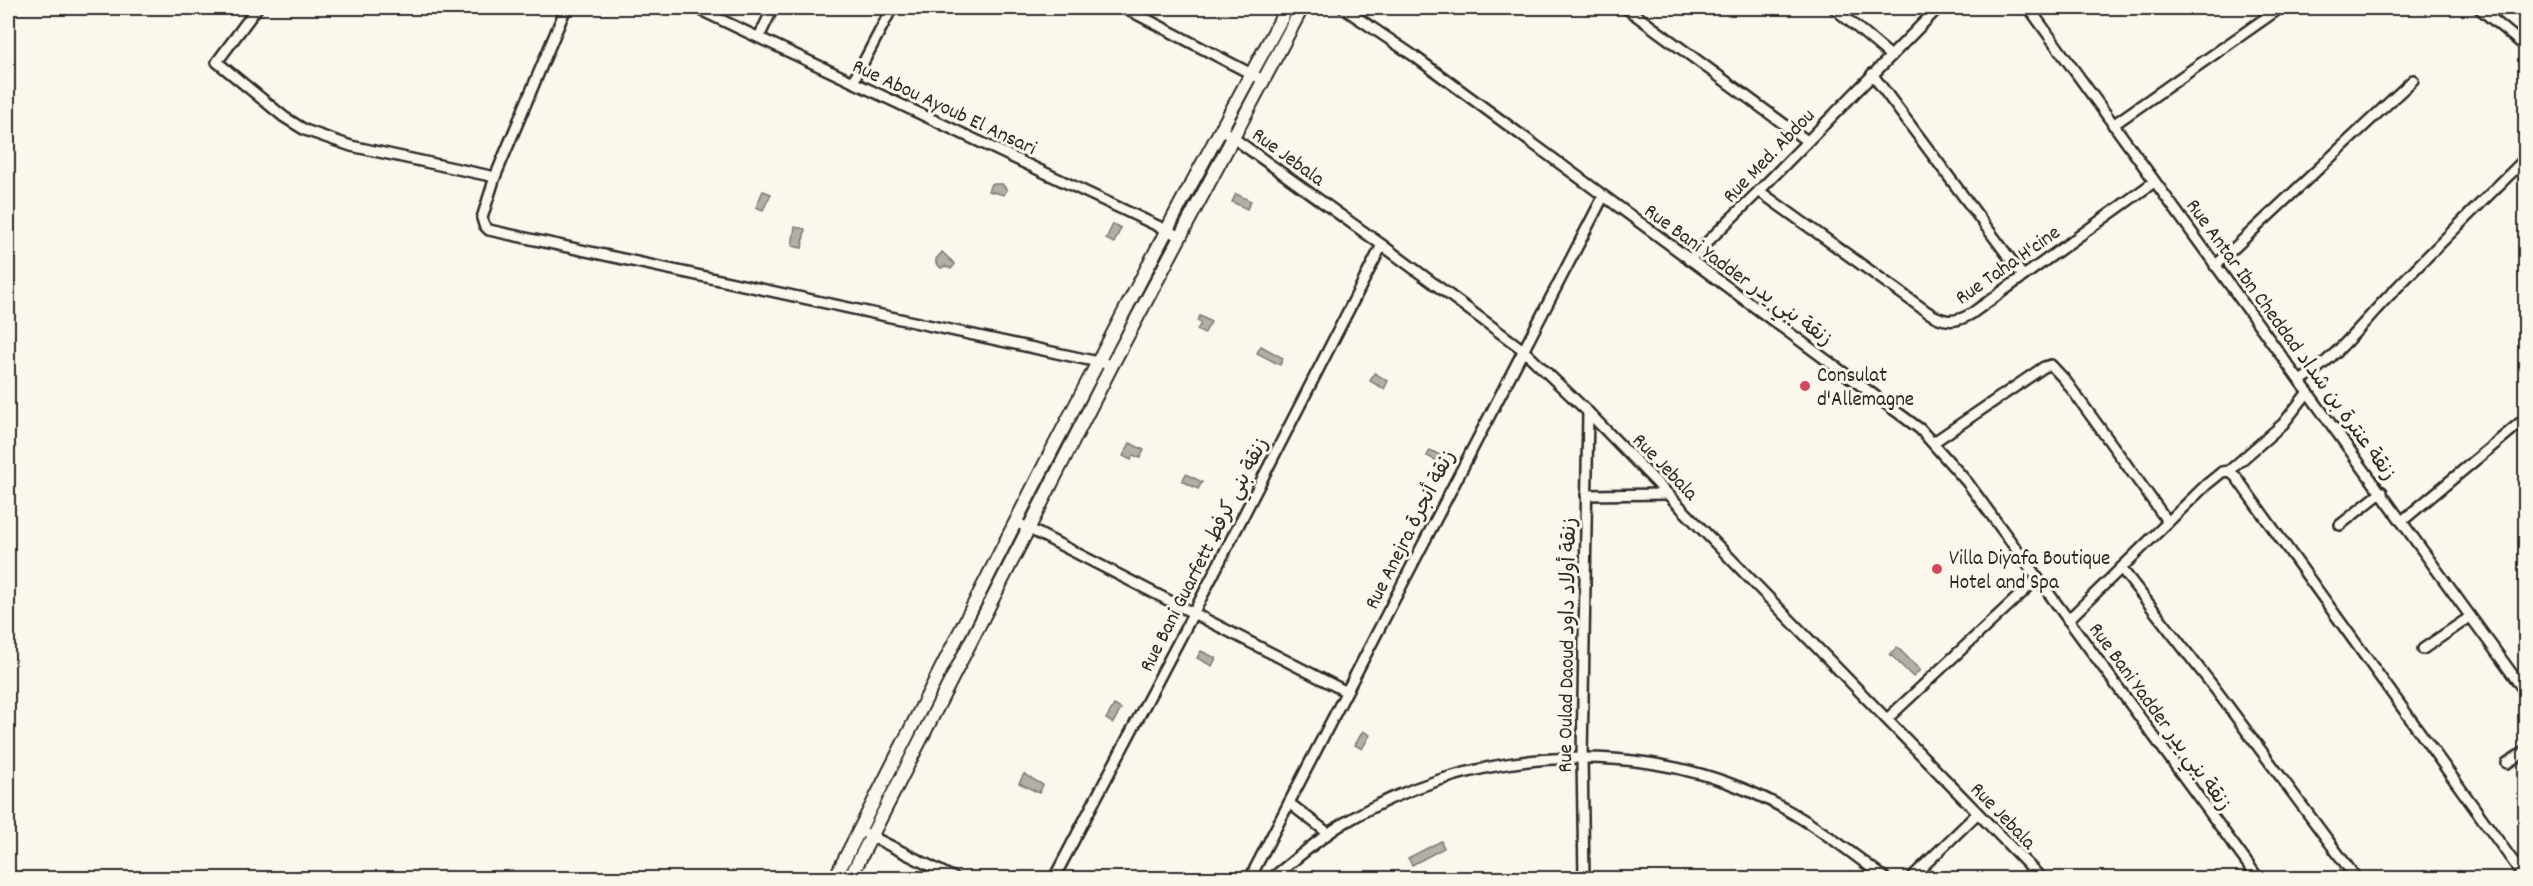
<svg xmlns="http://www.w3.org/2000/svg" width="2533" height="886" font-family="Dekko,'Playpen Sans Arabic',sans-serif">
<style>
.water{fill:#b1afa7;stroke:#7b7a75;stroke-width:1.5}
.lines{fill:none;stroke-linecap:round;stroke-linejoin:round}
.street-casing{stroke:#2b2b2b;stroke-width:14}
.secondary-casing{stroke:#2b2b2b;stroke-width:16}
.street{stroke:#fbf7ec;stroke-width:9}
.secondary{stroke:#fbf7ec;stroke-width:12}
.poi-dot{fill:#d1495b;stroke:#fbf7ec;stroke-width:2}
.labels{text-anchor:middle;stroke-width:6;stroke-linejoin:round;paint-order:stroke}
.street-label{font-size:21px;fill:#2b2b2b;stroke:#fbf7ec}
.poi-label{font-size:21px;fill:#2b2b2b;stroke:#fbf7ec;text-anchor:start}
</style>
<rect width="100%" height="100%" fill="#fbf7ec"/>
<filter id="ink" filterUnits="userSpaceOnUse"><feTurbulence type="fractalNoise" baseFrequency=".0167" numOctaves="2"/><feDisplacementMap in="SourceGraphic" scale="12" xChannelSelector="R" yChannelSelector="G"/><feConvolveMatrix kernelMatrix="1 2 1 2 8 2 1 2 1" color-interpolation-filters="sRGB"/></filter>
<g filter="url(#ink)">
<g class="water">
<polygon points="991,184 1002,184 1007,190 1004,195 988,191"/>
<polygon points="763,191 771,194 763,210 756,207"/>
<polygon points="1236,194 1251,201 1247,209 1232,202"/>
<polygon points="1113,224 1121,228 1114,243 1106,239"/>
<polygon points="795,227 805,229 802,248 792,246"/>
<polygon points="942,252 955,264 951,269 945,266 941,268 936,263 936,259"/>
<polygon points="1200,316 1211,322 1204,334 1197,330 1201,323 1197,321"/>
<polygon points="1261,346 1283,358 1280,365 1257,353"/>
<polygon points="1374,373 1388,381 1384,389 1370,381"/>
<polygon points="1130,443 1144,450 1140,458 1133,455 1131,460 1123,456"/>
<polygon points="1430,450 1448,459 1445,465 1427,456"/>
<polygon points="1186,474 1202,482 1198,489 1182,481"/>
<polygon points="1897,647 1920,670 1913,677 1890,654"/>
<polygon points="1201,651 1216,658 1212,666 1197,658"/>
<polygon points="1114,705 1121,709 1113,723 1106,719"/>
<polygon points="1363,731 1370,735 1362,749 1355,745"/>
<polygon points="1024,774 1043,785 1039,793 1019,783"/>
<polygon points="1441,841 1444,848 1412,865 1408,858"/>
</g>
<g class="lines">
<defs>
<g id="street">
<polyline points="257,8 217,62 284,117 305,130 351,146 495,177"/>
<polyline points="566,8 495,177 482,218 484,225 489,230 1112,365"/>
<polyline points="696,8 1179,236"/>
<polyline points="1125,8 1263,80"/>
<polyline points="1343,8 1414,56 1920,429 1967,482 2258,878"/>
<polyline points="1626,8 1807,141"/>
<polyline points="1834,8 1891,56"/>
<polyline points="2029,8 2526,693"/>
<polyline points="2479,8 2526,47"/>
<polyline points="759,37 773,8"/>
<polyline points="1872,74 2023,276"/>
<polyline points="853,82 892,8"/>
<polyline points="2113,125 2280,8"/>
<polyline points="1221,129 1382,245 1522,349 1588,412 2041,878"/>
<path d="M1759,191L1926,311C1942,322 1954,324 1971,314L2154,182"/>
<polyline points="1689,260 1759,191 1938,8"/>
<polyline points="2215,266 2413,80"/>
<path d="M2300,381C2333,360 2357,330 2383,302C2430,253 2478,206 2526,158"/>
<polyline points="1934,442 2044,367 2051,365 2065,380 2168,522"/>
<polyline points="2229,471 2236,477 2525,878"/>
<polyline points="1586,495 1668,494"/>
<polyline points="2402,521 2526,418"/>
<polyline points="1016,522 1345,691"/>
<polyline points="2340,525 2382,492"/>
<polyline points="2121,568 2216,690 2356,878"/>
<polyline points="2068,620 2206,485 2222,472 2229,471 2283,424 2308,392"/>
<polyline points="2423,649 2470,617"/>
<polyline points="1887,719 2037,579"/>
<polyline points="2507,763 2526,751"/>
<polyline points="1289,803 1328,833"/>
<polyline points="859,830 954,878"/>
<polyline points="1054,878 1194,612 1382,245"/>
<polyline points="1250,878 1603,197"/>
<path d="M1272,878C1295,860 1318,839 1344,823C1463,751 1623,736 1751,792C1800,813 1843,846 1885,878"/>
<polyline points="1584,878 1582,757 1588,412"/>
<polyline points="1911,878 1977,814"/>
</g>
<g id="secondary">
<polyline points="835,878 1051,452 1181,203 1287,8"/>
<polyline points="850,878 1112,365 1302,8"/>
</g>
</defs>
<use href="#street" class="street-casing"/>
<use href="#secondary" class="secondary-casing"/>
<use href="#street" class="street"/>
<use href="#secondary" class="secondary"/>
</g>
</g>
<g class="poi-dot">
<circle cx="1805" cy="386" r="6"/>
<circle cx="1937" cy="569" r="6"/>
</g>
<g class="labels">
<g class="street-label">
<text transform="translate(945 106) rotate(25)" y="7">Rue Abou Ayoub El Ansari</text>
<text transform="translate(1768 155) rotate(-46)" y="7">Rue Med. Abdou</text>
<text transform="translate(1289 156) rotate(36)" y="7">Rue Jebala</text>
<text transform="translate(2007 264) rotate(-35)" y="7">Rue Taha H'cine</text>
<text transform="translate(1739 274) rotate(36)" y="7">Rue Bani Yadder زنقة بني يدر</text>
<text transform="translate(2292 339) rotate(54)" y="7">Rue Antar Ibn Cheddad زنقة عنترة بن شداد</text>
<text transform="translate(1666 466) rotate(46)" y="7">Rue Jebala</text>
<text transform="translate(1409 529) rotate(-63)" y="7">Rue Anejra زنقة أنجرة</text>
<text transform="translate(1203 554) rotate(-63)" y="7">Rue Bani Guarfett زنقة بني كرفط</text>
<text transform="translate(1566 645) rotate(-89)" y="7">Rue Oulad Daoud زنقة أولاد داود</text>
<text transform="translate(2161 716) rotate(54)" y="7">Rue Bani Yadder زنقة بني يدر</text>
<text transform="translate(2004 815) rotate(46)" y="7">Rue Jebala</text>
</g>
<g class="poi-label">
<text x="1817" y="381">Consulat<tspan x="1817" dy="24">d'Allemagne</tspan></text>
<text x="1949" y="564">Villa Diyafa Boutique<tspan x="1949" dy="24">Hotel and Spa</tspan></text>
</g>
</g>
<rect width="2533" height="886" fill="none" stroke="#fbf7ec" stroke-width="30"/>
<rect x="15" y="15" width="2503" height="856" fill="none" stroke="#2b2b2b" stroke-width="2" filter="url(#ink)"/>
</svg>
